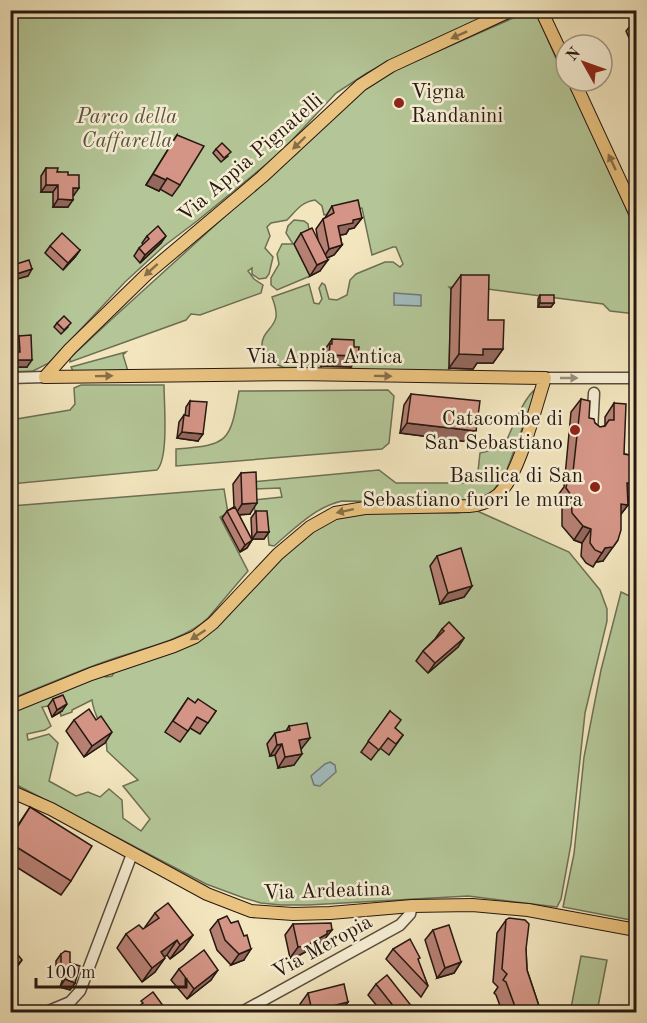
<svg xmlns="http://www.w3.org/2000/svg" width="647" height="1023" font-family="'Old Standard TT',serif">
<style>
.green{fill:#b4c697;stroke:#6d6f54;stroke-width:1.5;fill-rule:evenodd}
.water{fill:#a2bcbe;stroke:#707a79;stroke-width:1.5}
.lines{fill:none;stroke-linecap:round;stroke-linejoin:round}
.minor-casing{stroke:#594c3c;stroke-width:13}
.major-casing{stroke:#261811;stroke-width:14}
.minor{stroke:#f7efd5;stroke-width:10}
.major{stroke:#eac380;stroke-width:12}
.wall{fill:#b68073;stroke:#261811;stroke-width:1.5}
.shaded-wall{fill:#94685e;stroke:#261811;stroke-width:1.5}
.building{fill:#d49586;stroke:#261811;stroke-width:1.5}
.oneway{fill:#886e48}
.oneway2{fill:#998e7d}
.poi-dot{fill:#8f2418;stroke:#f7efd5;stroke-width:2}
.labels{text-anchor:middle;stroke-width:5;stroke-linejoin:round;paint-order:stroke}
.poi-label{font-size:21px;fill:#261811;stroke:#f7efd5;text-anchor:end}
.park-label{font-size:21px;font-style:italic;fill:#585540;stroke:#f7efd5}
.street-label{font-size:21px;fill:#261811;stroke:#f7efd5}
</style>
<rect width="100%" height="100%" fill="#f3e6bf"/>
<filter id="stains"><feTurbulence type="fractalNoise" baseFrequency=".00333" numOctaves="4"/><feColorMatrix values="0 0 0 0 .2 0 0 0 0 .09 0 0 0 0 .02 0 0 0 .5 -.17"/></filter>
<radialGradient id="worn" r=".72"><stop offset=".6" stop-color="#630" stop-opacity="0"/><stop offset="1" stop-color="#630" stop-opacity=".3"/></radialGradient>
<g class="green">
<polygon points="10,11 497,11 413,49 367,73 336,93 280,153 197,221 164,246 125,282 49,363 33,371 11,372"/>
<path d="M529,11L537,15L566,81H568L636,230V314L610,311L603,304L480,288L449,287L451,289L449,371L350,373L351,358L325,350L324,355H322L321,371C298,370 272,373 262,347C261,332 274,329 276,317C277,310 274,303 272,297L309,284L314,303L319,304L322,299L319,288L322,283L325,285L329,299L337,300L347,295L350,280L356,274L385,262H393L400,267L403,264L396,247H393L372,255L362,208L324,215L322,206L315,200C301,202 296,211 287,220L271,223L267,227L270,236L265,248L273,257L269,274L266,278L259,279L252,274V268L248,271L254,279L263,285L261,293L200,315L191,314L186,320L70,362V358L113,318L377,78Z"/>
<polygon points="294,220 304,221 308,224 309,230 294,244 310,276 277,290 271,285 271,278 279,264 277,254 282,244 293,244 286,233 288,226"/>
<polygon points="126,352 123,355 128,371 74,373 71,367"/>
<path d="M81,385H164C164,403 169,458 157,470L11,484V420L70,410L75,404L74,388Z"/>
<path d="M537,388L505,475L493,491L477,501L448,502L342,501C315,507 295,528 274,546L269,545L266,516H255L254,500L282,497L280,488L253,489L252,482L379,470L396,483H473L477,480L480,453L500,448L505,444C512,429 524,396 537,388Z"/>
<path d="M388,390L394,396L389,443L382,449L176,466V449C229,445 230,442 239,391Z"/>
<path d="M224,489L228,513L220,517L248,571L208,618C183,642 134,650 101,663C71,674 41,687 11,699V506Z"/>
<path d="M475,510L569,552L600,590L607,609V621L585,713L571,844L561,899L557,907L468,896L308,905H281L261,903L244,898L206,884L11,782L10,711L100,675L106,677L112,676L116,669L185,646L268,567L332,517L367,511L457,513ZM92,700C94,719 107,729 107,751L138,780L123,786L150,819L141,831L123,818L122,800L109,789L100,797L88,792L76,796L49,781L58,743L49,734L28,740L27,734L45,730L51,726L42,707L48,706L60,712L61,716L72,712V710Z"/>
<polygon points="621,592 636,599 636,921 563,907 574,854 584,757 601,670"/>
<polygon points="581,956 607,960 597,1012 571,1008"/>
</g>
<g class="water">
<polygon points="394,293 421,295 421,306 394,305"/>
<polygon points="330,762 335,765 336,772 320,786 314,785 311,776 325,764"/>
</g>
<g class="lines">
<defs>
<g id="minor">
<polyline points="10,378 45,377"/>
<polyline points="545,378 636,378"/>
<polyline points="592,432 594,393"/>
<polyline points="46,1012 70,1002 80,991 132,854"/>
<polyline points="242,1012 400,925 410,914 412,906"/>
<polyline points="634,1012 636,1011"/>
</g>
<g id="major">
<polyline points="541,10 566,63"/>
<polyline points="574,81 636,215"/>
<polyline points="45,377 70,349 147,274 262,177 361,85 391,66 512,10"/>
<path d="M10,707L91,674L174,646L195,637L213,623L278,554L310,527L335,513L365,508L469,506C480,505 490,502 499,494C520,473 535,408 545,378L297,374L45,377"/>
<polyline points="10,791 51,809 207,894 251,911 293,914 330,913 412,906 472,905 528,910 636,930"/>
</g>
</defs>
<use href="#minor" class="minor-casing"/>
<use href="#major" class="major-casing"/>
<use href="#minor" class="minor"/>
<use href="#major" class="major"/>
</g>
<g class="wall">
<polygon points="636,19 636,60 632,53 634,49 626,31 634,21"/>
<polygon points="177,135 180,185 172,196 160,189 159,191 146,185"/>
<polygon points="216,149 228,156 221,162 213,153"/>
<polygon points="46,168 68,175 74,195 73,195 68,207 53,207 53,192 41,192 41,176"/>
<polygon points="332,206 362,218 354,228 349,229 346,234 340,235 342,245 334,255 327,258 320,271 310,276 294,244 301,233 318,240 316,229 323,219 325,218"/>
<polygon points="147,236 161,243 140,263 134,256 139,248 143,245 142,243"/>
<polygon points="50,246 80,250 75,257 63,270 45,253"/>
<polygon points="461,275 488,320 503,349 493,363 477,363 473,369 449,368 451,289"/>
<polygon points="540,295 554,303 551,307 538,307 538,299"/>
<polygon points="57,323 68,327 61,334 54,327"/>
<polygon points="19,336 27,367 16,367 13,370 10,371 10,352 15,352 14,343"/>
<polygon points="332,339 351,367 321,366 322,354"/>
<polygon points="411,394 476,431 469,442 400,433 404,405"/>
<polygon points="581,399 589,418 600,427 605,426 605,417 614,403 624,454 636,456 636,497 628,497 628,505 621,514 603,561 596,562 593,567 586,563 581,556 582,543 574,540 562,526 562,508 556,502 558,495 564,487 571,412"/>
<polygon points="190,401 198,441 177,438 179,422 184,415 185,416 186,407"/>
<polygon points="241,473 250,514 239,515 252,540 247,548 240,552 222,518 227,511 234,507 233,484"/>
<polygon points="256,511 269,532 264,539 252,539 251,518"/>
<polygon points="437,556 472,586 464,597 440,604 430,566"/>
<polygon points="442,629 464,638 458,647 428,673 416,661 423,651 435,639"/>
<polygon points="188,698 195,703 216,711 200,734 190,728 180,742 165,732"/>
<polygon points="53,699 62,711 52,717 48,706"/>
<polygon points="390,711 395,728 403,735 389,755 380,748 371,760 361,752"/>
<polygon points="74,720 96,720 105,743 84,757 66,731"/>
<polygon points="289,726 302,748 301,749 294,765 278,768 275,755 270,756 267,744 275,733 286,731"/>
<polygon points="30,807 71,881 61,895 10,863 10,837"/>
<polygon points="155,913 193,935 183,949 170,959 167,955 164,957 155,972 142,982 117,948 126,934 143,929 145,928 145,927"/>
<polygon points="218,920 244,960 231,965 217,950 210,930"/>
<polygon points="506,920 526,949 527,970 541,1012 494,1012 496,1010 502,1011 496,995 494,993 498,987 493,982 497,933"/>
<polygon points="293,924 324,940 320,944 298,956 290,958 285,935"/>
<polygon points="433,930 461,962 454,973 437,978 425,940"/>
<polygon points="393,949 418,961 428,986 421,997 386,959"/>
<polygon points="61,954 70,963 75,983 70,990 60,987 64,975 56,973 56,961"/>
<polygon points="179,969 211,980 187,999 171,980"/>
<polygon points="376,984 413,1008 409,1012 382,1012 368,995"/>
<polygon points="308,993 348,1002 341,1012 303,1012 300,1004"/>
</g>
<g class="shaded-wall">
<polygon points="153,174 166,180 159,191 146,185"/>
<polygon points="46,185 58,185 53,192 41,192"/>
<polygon points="73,188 79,188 74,195 68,195"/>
<polygon points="58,199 73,200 68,207 53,207"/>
<polygon points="362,218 354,228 349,229 346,234 330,237 338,226 353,220"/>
<polygon points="166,236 161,243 140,263 145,255"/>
<polygon points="342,245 334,255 322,260 329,249"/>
<polygon points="80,250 75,257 63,270 68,263"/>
<polygon points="328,260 320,271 310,276 317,265"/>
<polygon points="32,269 28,276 10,281 10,276"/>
<polygon points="540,303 554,303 551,307 538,307"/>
<polygon points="483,349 503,349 493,363 477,363 473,369 449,368 459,354"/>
<polygon points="329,355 358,356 351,367 321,366"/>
<polygon points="18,360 32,360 27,367 16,367 13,370 10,371 10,366"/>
<polygon points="407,423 476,431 469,442 400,433"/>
<polygon points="182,432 203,434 198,441 177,438"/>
<polygon points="627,483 636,483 636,497 618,496"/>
<polygon points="257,503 250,514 235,515 242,504"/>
<polygon points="621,504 628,505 618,518"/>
<polygon points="583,526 591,529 582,543 574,540"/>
<polygon points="257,532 269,532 264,539 252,539"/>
<polygon points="252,540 247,548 240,552 245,545"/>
<polygon points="618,540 603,561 596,562 605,548"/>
<polygon points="472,586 464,597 440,604 448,593"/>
<polygon points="464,638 458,647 428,673 435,663"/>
<polygon points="67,704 62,711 52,717 57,710"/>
<polygon points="112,732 105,743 84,757 92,746"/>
<polygon points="310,738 302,748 291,751 299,740"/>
<polygon points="282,744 275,755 270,756 277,745"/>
<polygon points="302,754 294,765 278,768 285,757"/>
<polygon points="332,930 324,940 320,944 298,956 290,958 298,947 327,931"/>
<polygon points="193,935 183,949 170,959 180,945"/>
<polygon points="177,940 167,955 151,966 161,952"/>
<polygon points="251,949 244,960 231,965 239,954"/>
<polygon points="165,958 155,972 142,982 152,968"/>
<polygon points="22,960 15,970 10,974 10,971"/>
<polygon points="461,962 454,973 437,978 445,968"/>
<polygon points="61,966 69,968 64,975 56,973"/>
<polygon points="218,970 211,980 187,999 194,989"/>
<polygon points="65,979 75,983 70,990 60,987"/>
<polygon points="348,1002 341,1012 312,1012 312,1011"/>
</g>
<g class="building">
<polygon points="177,135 204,146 180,185 167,178 166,180 153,174"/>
<polygon points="222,143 231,152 224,158 216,149"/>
<polygon points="46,168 58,168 57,172 68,172 68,175 79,175 79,188 73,188 73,200 58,199 58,185 46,185"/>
<polygon points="358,200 362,218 353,220 353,223 338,226 342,245 329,249 323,219 334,213 332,206"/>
<polygon points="158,226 166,236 145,255 139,248 149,239 147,236"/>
<polygon points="312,228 328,260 317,265 301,233"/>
<polygon points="62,233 80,250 68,263 50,246"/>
<polygon points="29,260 32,269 10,276 10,266"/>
<polygon points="461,275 489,275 488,320 504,320 503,349 483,349 483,355 459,354"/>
<rect x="540" y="295" width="14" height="8"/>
<polygon points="64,316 71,323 64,330 57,323"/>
<polygon points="31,335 32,360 18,360 18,363 10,366 10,352 20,352 19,336"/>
<polygon points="332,339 354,340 354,347 359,347 358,356 329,355 330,344 332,344"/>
<polygon points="411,394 480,401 476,431 407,423"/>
<polygon points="581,399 590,401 589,418 594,419 595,423 600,427 605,426 609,420 614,420 614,403 626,404 624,454 636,456 636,483 627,483 628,505 621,504 621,530 618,540 613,547 605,548 602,553 595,550 590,543 591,529 583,526 572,513 571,495 566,488 567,482 572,481"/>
<polygon points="190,401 207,402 203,434 182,432 184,415 189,416"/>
<polygon points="256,472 257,503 242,504 241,473"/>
<polygon points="235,507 252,540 245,545 227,511"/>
<polygon points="256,511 267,511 269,532 257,532"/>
<polygon points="461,548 472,586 448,593 437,556"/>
<polygon points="449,622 464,638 435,663 423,651 444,631 442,629"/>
<polygon points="63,695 67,704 57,710 53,699"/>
<polygon points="188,698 195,703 198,699 216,711 208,723 197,717 188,731 173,721"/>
<polygon points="89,709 96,720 101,716 112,732 92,746 74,720"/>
<polygon points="390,711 401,720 395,728 403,735 396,744 388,738 379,750 368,741"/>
<polygon points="307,723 310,738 299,740 302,754 285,757 282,744 277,745 275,733 290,730 289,726"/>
<polygon points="30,807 92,846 71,881 10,843 10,839"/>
<polygon points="168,903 193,935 180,945 177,940 161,952 165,958 152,968 126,934 139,925 143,929 159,918 155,913"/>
<polygon points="227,916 231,923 238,921 244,936 247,935 251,949 239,954 225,940 218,920"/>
<polygon points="509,918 525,920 529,924 526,949 527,970 541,1012 517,1012 506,982 503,980 507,974 502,969 506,920"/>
<polygon points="331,923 332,930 327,931 327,934 306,946 298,947 293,924"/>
<polygon points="449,925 461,962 445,968 433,930"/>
<polygon points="410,939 420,958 418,959 428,986 393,949"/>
<polygon points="13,949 22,960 10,971 10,952"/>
<polygon points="204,950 218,970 194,989 179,969"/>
<polygon points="65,951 70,952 70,963 80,966 75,983 65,979 69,968 61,966 61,954"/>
<polygon points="387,975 413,1008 407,1012 398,1012 376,984"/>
<polygon points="344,984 348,1002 312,1011 308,993"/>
<polygon points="10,991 15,999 10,1001"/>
<polygon points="153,992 164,1007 158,1011 159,1012 133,1012 135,1009 143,1003 141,1001"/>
<polygon points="91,1006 94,1012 74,1012 78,1011 78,1009"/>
<polygon points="496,1010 509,1012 496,1012"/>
</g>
<defs><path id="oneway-solid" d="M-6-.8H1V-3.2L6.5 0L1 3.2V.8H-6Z" transform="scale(1.5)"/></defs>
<g class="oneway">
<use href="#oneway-solid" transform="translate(459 35) rotate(156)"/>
<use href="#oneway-solid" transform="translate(299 143) rotate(136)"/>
<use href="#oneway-solid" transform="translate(612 162) rotate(-115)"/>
<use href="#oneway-solid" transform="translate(151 270) rotate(138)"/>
<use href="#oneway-solid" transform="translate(104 376) rotate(-1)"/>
<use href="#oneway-solid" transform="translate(383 376) rotate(1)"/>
<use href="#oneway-solid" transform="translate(345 511) rotate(168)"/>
<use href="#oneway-solid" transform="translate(198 635) rotate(147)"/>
</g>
<use class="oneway2" href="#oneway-solid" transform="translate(569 378)"/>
<g class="poi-dot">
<circle cx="399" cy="103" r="6"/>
<circle cx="575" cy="430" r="6"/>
<circle cx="595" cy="487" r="6"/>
</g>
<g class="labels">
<g class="poi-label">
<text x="411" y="98" text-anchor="start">Vigna<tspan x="411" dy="24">Randanini</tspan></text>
<text x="563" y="425">Catacombe di<tspan x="563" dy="24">San Sebastiano</tspan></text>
<text x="583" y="482">Basilica di San<tspan x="583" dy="24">Sebastiano fuori le mura</tspan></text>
</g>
<g class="park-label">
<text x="127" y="123">Parco della<tspan x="127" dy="24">Caffarella</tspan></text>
</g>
<g class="street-label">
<text transform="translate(250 157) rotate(-41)" y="7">Via Appia Pignatelli</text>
<text x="324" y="363">Via Appia Antica</text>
<text transform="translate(327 890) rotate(-2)" y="7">Via Ardeatina</text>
<text transform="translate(322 946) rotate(-29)" y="7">Via Meropia</text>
</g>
</g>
<rect width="647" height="1023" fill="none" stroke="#f3e6bf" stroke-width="36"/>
<rect x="12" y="12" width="623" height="999" fill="none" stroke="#261811" stroke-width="3"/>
<rect x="18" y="18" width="611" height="987" fill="none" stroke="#261811" stroke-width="1.5"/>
<g transform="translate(584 63) rotate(310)"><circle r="28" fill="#f7efd5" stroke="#a39987" stroke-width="1.5"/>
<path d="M0-4.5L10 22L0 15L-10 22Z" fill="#8f2418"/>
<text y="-9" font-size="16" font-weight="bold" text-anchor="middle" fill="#261811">N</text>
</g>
<path d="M36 978v9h150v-9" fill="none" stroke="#261811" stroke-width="3"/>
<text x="45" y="978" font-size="18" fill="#261811" stroke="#f7efd5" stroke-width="4.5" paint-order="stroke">100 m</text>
<rect width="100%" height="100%" filter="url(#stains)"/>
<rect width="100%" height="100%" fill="url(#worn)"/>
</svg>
